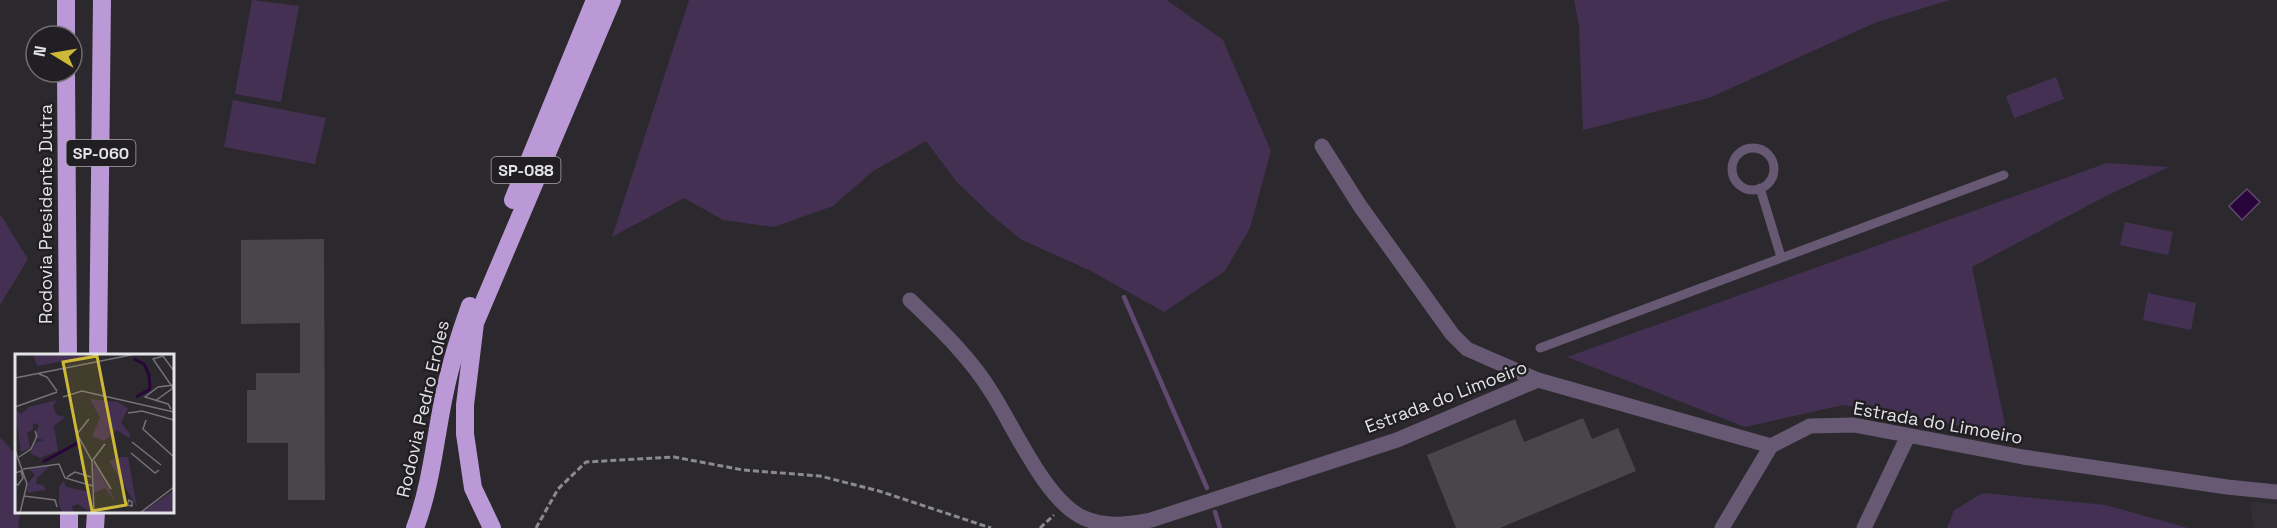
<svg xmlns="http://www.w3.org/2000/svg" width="2277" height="528" font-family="'Space Grotesk',sans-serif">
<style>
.built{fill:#332d37}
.green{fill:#433053}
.water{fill:#28063b;stroke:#60486e;stroke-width:1.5}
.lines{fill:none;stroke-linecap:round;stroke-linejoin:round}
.stream{stroke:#60486e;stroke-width:4.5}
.building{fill:#48464a}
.path{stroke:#8b8a8d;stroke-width:3;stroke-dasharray:6 3;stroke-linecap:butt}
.lane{stroke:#675973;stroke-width:9}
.street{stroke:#675973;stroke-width:15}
.highway{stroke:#bb99d7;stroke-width:18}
.labels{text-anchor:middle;stroke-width:5;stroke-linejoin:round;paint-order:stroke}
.shield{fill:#211f23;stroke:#aaa8ac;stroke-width:1.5}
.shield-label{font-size:16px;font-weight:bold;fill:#e4e3e6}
.street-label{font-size:18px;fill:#e4e3e6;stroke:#211f23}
.inset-river{fill:none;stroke:#28063b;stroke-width:3}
.inset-road{fill:none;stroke:#757377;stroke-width:1.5}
.view{fill:#ceb837;fill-opacity:0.15;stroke:#ceb837;stroke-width:3}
.inset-edge{fill:none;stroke:#e4e3e6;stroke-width:3}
</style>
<rect width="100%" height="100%" fill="#2b292d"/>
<polygon class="built" points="2250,502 2277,504 2277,528 2254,528"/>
<g class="green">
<polygon points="252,0 299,6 281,102 235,94"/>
<polygon points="689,0 1167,0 1223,40 1271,151 1250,228 1225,271 1164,312 1089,270 1022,240 991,215 956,181 926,141 873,171 833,206 774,227 723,220 684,198 612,237"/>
<polygon points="1574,0 1950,0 1877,22 1709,98 1583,130 1579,25"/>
<polygon points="2056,77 2064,99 2014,118 2006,96"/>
<polygon points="233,100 326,118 315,164 224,147"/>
<polygon points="2107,163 2169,167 2108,195 1972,267 2007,434 1843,405 1745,427 1567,357"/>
<polygon points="0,214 28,259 0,305"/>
<polygon points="2125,222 2173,232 2168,255 2120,245"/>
<polygon points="2148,293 2196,303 2191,330 2143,320"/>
<polygon points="0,437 16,455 16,512 20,512 18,528 0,528"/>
<polygon points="1983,493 2106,505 2188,528 1947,528 1954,510"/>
</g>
<polygon class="water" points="2247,189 2260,202 2242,220 2229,206"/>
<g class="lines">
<g class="stream">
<polyline points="1124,297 1207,488"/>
<polyline points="1215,512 1220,528"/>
</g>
</g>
<g class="building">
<polygon points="324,239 325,500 288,500 288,443 247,443 247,390 256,390 256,373 300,373 300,323 241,324 241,240"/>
<polygon points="1583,418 1592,439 1618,428 1636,471 1500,528 1456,528 1427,455 1515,419 1524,442"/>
</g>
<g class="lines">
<g class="path">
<polyline points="536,528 558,489 586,462 674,457 743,470 820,476 879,491 991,528"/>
<polyline points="1040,528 1054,515"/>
</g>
<g class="lane">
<circle cx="1753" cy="169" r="21"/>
<polyline points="1760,188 1781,257"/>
<polyline points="1540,348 2004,175"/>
</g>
<g class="street">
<polyline points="1322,146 1360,206 1452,334 1467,349 1538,380"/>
<path d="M910,300C940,329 970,357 992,393C1014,427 1046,502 1084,518C1107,528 1128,524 1151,520L1397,440L1538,380L1771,446L1810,426L1854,425L2023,457L2227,487L2277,492"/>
<polyline points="1722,528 1771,446"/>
<polyline points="1864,528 1908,436"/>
</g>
<g class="highway">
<polyline points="66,0 66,36"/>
<polyline points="66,72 68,356"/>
<polyline points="513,200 595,0"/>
<polyline points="98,356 102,0"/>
<polyline points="69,512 69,528"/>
<polyline points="95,528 96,512"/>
<path d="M415,528C432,483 435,437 445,391C451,362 460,334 470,306"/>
<polyline points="492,528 473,488 465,434 465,405 475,323 612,0"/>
</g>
</g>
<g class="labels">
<g class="shield">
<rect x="66.5" y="140" width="69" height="26" rx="4.5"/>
<rect x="491.5" y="157" width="69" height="26" rx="4.5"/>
</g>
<g class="shield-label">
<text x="101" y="159">SP-060</text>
<text x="526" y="176">SP-088</text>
</g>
<g class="street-label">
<text transform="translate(46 214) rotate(-90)" y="6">Rodovia Presidente Dutra</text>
<text transform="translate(1446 397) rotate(-21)" y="6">Estrada do Limoeiro</text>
<text transform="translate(423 409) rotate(-77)" y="6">Rodovia Pedro Eroles</text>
<text transform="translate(1938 423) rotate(10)" y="6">Estrada do Limoeiro</text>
</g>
</g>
<g transform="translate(15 354)">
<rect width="159" height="159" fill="#2b292d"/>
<path d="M18,0H63L70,3L22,12ZM75,45L103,48L113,54L106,69L115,80L114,84L102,76L89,87L77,82L85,64ZM42,46L38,52L42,61L50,63L39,72L43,97L25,104L15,99L21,88L29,86L19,84L24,71L18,69V75L12,79L15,94L6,98L0,56L6,60L14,53ZM106,103H113L122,153L94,107ZM79,109L98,142L99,146L90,134L79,139ZM36,111L22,124L21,130L28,131L31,136L12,139L13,129L20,121L14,115ZM49,127L51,133L75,138L74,158L63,150L57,152L59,159H48L44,151V133ZM159,136V159H127Z" fill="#433053"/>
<path class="inset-river" d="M119,5L129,10L134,21L135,35L121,43M28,108L64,88"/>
<path class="inset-road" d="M24,20L32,23L42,37M0,24L121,0M48,43L67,37L159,58M140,47L158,34L138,5L148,2L159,17M0,53L42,38M156,55L153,50L130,43L143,33L159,31M113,59L127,57L159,66M74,65L62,80L77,107L79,159M131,66L128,75L159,103M117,88L146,111M0,96L12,130L5,159M116,99L140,119L144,116M4,103L16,95L22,82L20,77M77,107L90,90M79,107L96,135M8,115L44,110L50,124L78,132M0,119L6,117L8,124L3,131L0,129M52,123L60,118L76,123M9,142L40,146L42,153M114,146L117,148V152L112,151ZM125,159L159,133"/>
<path class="view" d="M82,2L111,151L77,157L48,8Z"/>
<rect width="159" height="159" class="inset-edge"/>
</g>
<g transform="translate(54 54) rotate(281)"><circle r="28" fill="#211f23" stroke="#6f6d71" stroke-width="1.5"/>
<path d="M0-4.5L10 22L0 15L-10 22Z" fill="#ceb837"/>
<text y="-9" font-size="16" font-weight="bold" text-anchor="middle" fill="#e4e3e6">N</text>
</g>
</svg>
